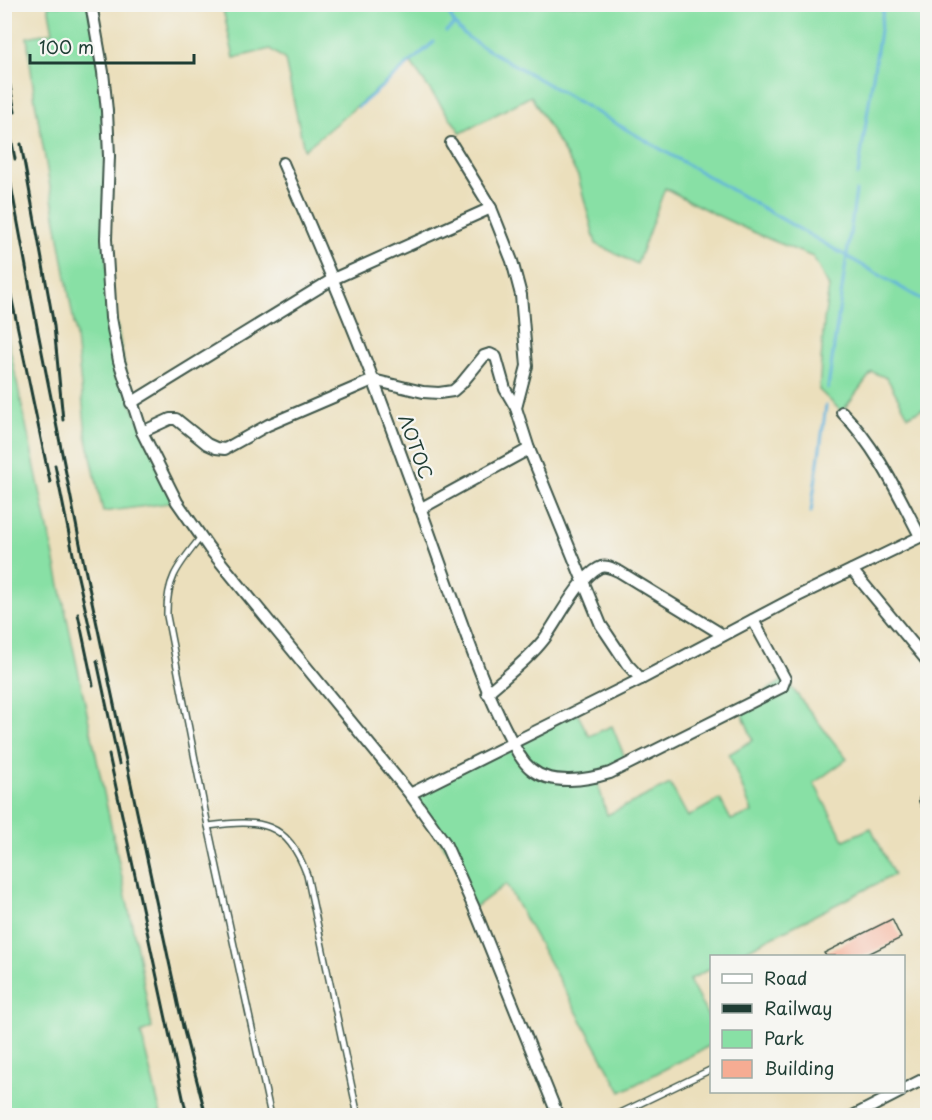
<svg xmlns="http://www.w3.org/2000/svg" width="932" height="1120" font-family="'Playpen Sans',sans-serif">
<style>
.green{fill:#88e0a5;stroke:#548e6c;stroke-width:1.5}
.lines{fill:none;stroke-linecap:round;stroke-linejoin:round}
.stream{stroke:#61b2dc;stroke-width:3}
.building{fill:#f6ac93}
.lane-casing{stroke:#3e5548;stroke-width:8}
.street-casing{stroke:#3e5548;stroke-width:14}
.lane{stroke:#fff;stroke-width:5}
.street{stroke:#fff;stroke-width:10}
.rail{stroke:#1f3d34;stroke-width:3}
.labels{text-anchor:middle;stroke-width:4.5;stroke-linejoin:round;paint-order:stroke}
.street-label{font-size:18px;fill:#1f3d34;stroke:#f6f6f2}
</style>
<rect width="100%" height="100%" fill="#f6f6f2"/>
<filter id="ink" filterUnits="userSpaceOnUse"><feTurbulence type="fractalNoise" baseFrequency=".0167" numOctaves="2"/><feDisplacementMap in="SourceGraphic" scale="12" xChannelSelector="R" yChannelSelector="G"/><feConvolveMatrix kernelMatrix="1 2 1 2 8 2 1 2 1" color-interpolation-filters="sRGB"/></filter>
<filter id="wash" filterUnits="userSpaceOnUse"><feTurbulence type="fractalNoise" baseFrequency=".008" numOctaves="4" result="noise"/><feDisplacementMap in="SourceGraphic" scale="24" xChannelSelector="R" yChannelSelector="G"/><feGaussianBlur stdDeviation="1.35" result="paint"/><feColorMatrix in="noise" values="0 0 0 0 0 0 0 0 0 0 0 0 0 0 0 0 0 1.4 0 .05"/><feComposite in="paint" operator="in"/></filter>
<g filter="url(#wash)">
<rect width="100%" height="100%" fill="#ebdfbc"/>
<g class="green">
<polygon points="48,5 113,5 92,7 103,72 107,270 131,403 177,502 103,512 86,434 75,329 35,101 27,37 53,32"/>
<path d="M222,5H927V407L908,416L887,378L872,372L842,412L819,390L824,321L829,287L813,257C762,237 713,215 665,188L637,264L596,244L578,176L531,96L461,133L410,62L304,150L285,60L270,49L234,58Z"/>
<polygon points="5,326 138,953 152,1028 141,1033 161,1115 5,1115"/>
<polygon points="785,679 847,759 814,783 844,840 871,828 894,875 735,956 712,956 711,968 689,980 711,1022 711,1045 621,1092 506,884 474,908 457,866 410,794 576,711 589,736 612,726 628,765 596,777 607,815 670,784 688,817 720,799 731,820 752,812 729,754 753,740 740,708"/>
</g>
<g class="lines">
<g class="stream">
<path d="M445,4C453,25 459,32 478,44L928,303"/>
<polyline points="446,31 454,25"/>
<polyline points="358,107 434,42"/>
<polyline points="858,175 884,4"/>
<polyline points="828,388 856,191"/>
<polyline points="811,512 826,406"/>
</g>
</g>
<g id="blocks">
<polygon class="building" points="892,919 901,938 864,956 826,956 824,953"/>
</g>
</g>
<g filter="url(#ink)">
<use href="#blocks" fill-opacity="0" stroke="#3e5548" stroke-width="1.5"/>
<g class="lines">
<defs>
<g id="lane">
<path d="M201,537C179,565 166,578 167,616L208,826L271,1116"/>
<path d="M208,826C260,819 287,820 307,875L358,1116"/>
<polyline points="614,1116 712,1069"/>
</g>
<g id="street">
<polyline points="91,4 103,72 107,111 109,156 106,239 111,318 119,361 142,432 177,502 209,548 410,794 445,843 474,908 558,1116"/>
<polyline points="451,143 491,208 512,261 521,295 527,366 516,408 529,449 601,625 627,664 641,679"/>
<path d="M283,163C314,235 346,308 374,382C404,461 432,541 461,621C475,659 488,695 506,730C513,743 519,759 531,769C551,786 587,780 610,773L782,687L785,679L753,620"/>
<polyline points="131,403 333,279 491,208"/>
<path d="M842,412C877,448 897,492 920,536"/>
<polyline points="142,432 170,419 176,419 207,444 216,448 225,449 268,425 373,380 423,392 439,393 453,391 461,384 484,356 490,354 496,357 505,389 516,408"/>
<polyline points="420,509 529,449"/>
<polyline points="852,570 928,662"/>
<path d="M487,693C507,675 529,659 545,638C558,620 579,578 599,568C606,564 613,569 620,572L723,635"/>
<polyline points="410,794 641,679 798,596 928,533"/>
<polyline points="928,796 925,800 928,806"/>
<polyline points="904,1089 928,1077"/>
<polyline points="853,1116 900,1092"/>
</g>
</defs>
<use href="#lane" class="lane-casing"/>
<use href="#street" class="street-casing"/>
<use href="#lane" class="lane"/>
<use href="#street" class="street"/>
<g class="rail">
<polyline points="4,55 15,112"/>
<polyline points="4,100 15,159"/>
<polyline points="21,144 54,326 63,420"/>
<polyline points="4,147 38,332 84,564 183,1027 206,1116"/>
<polyline points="4,262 50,482"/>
<polyline points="55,465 75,564 92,638"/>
<polyline points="78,614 93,685"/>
<polyline points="97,661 119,764"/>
<polyline points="109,755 187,1116"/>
</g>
</g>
</g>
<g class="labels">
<g class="street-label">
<text transform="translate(415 447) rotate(70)" y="6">ЛОТОС</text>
</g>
</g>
<rect width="932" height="1120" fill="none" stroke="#f6f6f2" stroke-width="24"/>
<rect x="710" y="955" width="195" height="138" fill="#f6f6f2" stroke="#a0aca6" stroke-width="1.5"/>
<rect x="722" y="974" width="30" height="9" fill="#ffffff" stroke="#a0aca6" stroke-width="1.5"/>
<text x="764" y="985" font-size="18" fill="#1f3d34">Road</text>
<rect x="722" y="1004" width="30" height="9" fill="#1f3d34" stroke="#a0aca6" stroke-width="1.5"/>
<text x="764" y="1015" font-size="18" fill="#1f3d34">Railway</text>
<rect x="722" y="1030" width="30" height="18" fill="#88e0a5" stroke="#a0aca6" stroke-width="1.5"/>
<text x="764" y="1045" font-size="18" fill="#1f3d34">Park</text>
<rect x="722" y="1060" width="30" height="18" fill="#f6ac93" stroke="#a0aca6" stroke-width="1.5"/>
<text x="764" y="1075" font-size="18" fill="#1f3d34">Building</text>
<path d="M30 54v9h164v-9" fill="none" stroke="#1f3d34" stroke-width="3"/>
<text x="39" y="54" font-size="18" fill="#1f3d34" stroke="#f6f6f2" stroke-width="4.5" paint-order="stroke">100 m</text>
</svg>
